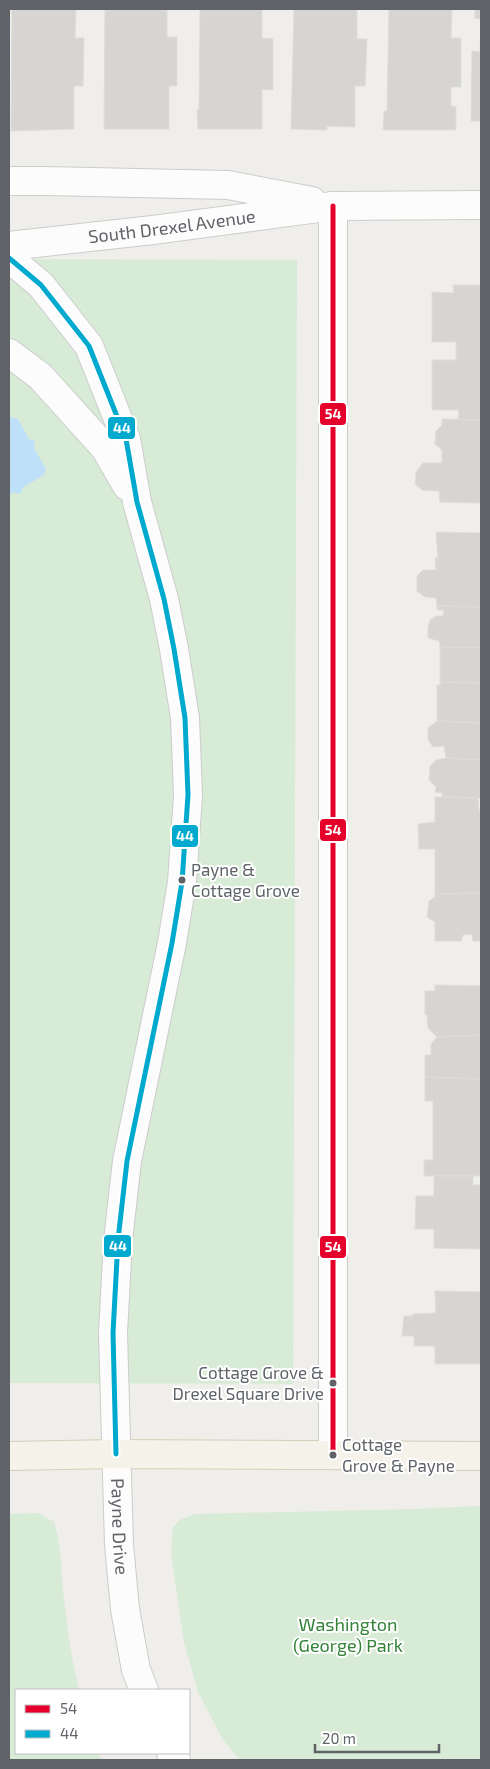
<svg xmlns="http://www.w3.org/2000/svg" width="490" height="1769" font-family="'Exo 2',sans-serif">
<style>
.green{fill:#d8ebd6}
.water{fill:#bfe0f9}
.building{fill:#d6d5d3;stroke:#deddd9}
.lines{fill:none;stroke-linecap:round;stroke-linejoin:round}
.minor-casing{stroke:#cbcccc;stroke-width:30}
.major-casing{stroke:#d7ceb8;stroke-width:30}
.minor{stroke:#fdfcfc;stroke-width:28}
.major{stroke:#f4f2e9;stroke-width:28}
.bus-1-casing{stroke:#fff;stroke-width:9}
.bus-2-casing{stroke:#fff;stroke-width:9}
.bus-1{stroke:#e4002b;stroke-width:5}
.bus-2{stroke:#00a9ce;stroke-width:5}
.bus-dot{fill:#5f6368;stroke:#fff;stroke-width:2}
.labels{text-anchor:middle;stroke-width:4;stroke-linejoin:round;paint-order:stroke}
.bus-label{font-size:17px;fill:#5f6368;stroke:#fff;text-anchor:start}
.street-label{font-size:18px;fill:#5f6368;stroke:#fff}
.park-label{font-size:18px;fill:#348238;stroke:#fff}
.line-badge{stroke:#fff;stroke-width:2}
.badge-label{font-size:14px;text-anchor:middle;font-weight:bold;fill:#fff}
</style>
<rect width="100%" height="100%" fill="#efeeea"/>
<g class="green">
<polygon points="9,259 297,260 293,1384 9,1383"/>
<polygon points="481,1506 481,1760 240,1760 223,1740 198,1692 184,1642 171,1554 173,1527 180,1520 195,1514 413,1509"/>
<path d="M38,1513L54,1522C61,1545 61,1568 63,1591C67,1624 71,1658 79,1690H16V1753H98L102,1760H9V1514Z"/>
</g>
<polygon class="water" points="11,417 18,419 29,439 35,441 34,448 46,469 44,475 22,488 22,492 18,494 15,492 9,495 9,418"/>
<g class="building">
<polygon points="12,9 76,9 75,38 84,38 83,86 74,86 74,129 11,131"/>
<polygon points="105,9 167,9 167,37 177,37 177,86 169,86 169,129 104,129"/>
<polygon points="200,9 262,9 262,38 273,39 273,90 262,89 262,129 198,129 197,110 199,110"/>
<polygon points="294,9 357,9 357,39 367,39 365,86 355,86 355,127 327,126 327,130 291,129"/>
<polygon points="389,9 452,9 451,38 461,38 461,87 451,87 451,106 456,107 456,130 383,130 384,111 387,111"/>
<polygon points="475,9 481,9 481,121 471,121 472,51 480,52 481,19 475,18"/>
<polygon points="453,285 481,285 481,420 458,419 459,410 432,410 432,360 456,360 456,342 432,342 432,292 454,293"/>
<polygon points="442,419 481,420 481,501 479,503 440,502 439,491 422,490 415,484 416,472 423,463 442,463 442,450 435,444 436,431 442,425"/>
<polygon points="436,532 481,533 481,607 437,606 436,598 425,597 417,591 417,576 423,570 436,570 435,558 438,558"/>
<polygon points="437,606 481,607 481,648 440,647 439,641 428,638 428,627 430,620 436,616 443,616 444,610 437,610"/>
<polygon points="440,647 481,648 481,683 440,682"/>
<polygon points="440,682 481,683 481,723 437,721 437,685 441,685"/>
<polygon points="437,721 481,723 481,760 446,758 444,746 433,747 428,739 428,728"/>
<polygon points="446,758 481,760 481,798 442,797 442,793 435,792 436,787 429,780 430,766 436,760"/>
<polygon points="435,797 478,798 479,811 481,811 481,893 435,894 435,849 419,849 418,824 435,822"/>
<polygon points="481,893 481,941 473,941 472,934 463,935 461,941 435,941 435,922 427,917 429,901 435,897 435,894"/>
<polygon points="435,985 481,986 481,1035 437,1037 428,1028 427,1015 425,1015 425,991 435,991"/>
<polygon points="481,1035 481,1079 425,1077 425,1055 431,1055 431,1044 437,1037"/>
<polygon points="425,1077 481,1079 481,1176 424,1176 424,1160 433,1160 433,1101 425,1101"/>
<polygon points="434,1176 473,1176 473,1185 481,1185 481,1249 434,1248 434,1229 415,1229 416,1196 434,1196"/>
<polygon points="435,1291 481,1292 481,1364 435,1364 435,1346 414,1346 414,1336 402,1336 404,1316 412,1316 413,1314 436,1313"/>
</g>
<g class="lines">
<defs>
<g id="minor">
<polyline points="9,181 45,181 228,185 312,201"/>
<path id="s1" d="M9,246L153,230L333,206L481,205"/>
<path id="s2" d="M9,258L41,285L89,346L126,439L137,502L164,599L174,649L185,718L188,795L182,882L172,943L127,1161L118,1240L113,1333L119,1545L125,1609L136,1670L144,1690"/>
<polyline points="9,353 40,376 105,448 127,486"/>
<polyline points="333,1455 333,206"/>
<polyline points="171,1753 176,1760"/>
</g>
<polyline id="major" points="9,1456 116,1454 481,1456"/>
</defs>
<use href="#minor" class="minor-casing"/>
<use href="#major" class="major-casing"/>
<use href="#minor" class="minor"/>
<use href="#major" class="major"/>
<defs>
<polyline id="bus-1" points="333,1455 333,206"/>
<polyline id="bus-2" points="9,258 41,285 89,346 126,439 137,502 164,599 174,649 185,718 188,795 182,882 172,943 127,1161 118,1240 113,1333 116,1454"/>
</defs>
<use href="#bus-1" class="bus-1-casing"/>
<use href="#bus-2" class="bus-2-casing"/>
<use href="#bus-1" class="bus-1"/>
<use href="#bus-2" class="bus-2"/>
</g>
<g class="bus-dot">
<circle cx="182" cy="880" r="4.5"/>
<circle cx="333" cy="1383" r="4.5"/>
<circle cx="333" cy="1455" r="4.5"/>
</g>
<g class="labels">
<g class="bus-label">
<text x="191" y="876">Payne &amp;<tspan x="191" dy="21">Cottage Grove</tspan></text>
<text x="324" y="1379" text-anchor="end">Cottage Grove &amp;<tspan x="324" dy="21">Drexel Square Drive</tspan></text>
<text x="342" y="1451">Cottage<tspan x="342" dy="21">Grove &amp; Payne</tspan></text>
</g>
<g class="street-label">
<text dy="6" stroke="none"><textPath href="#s1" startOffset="164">South Drexel Avenue</textPath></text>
<text dy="6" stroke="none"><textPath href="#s2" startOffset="1320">Payne Drive</textPath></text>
</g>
<g class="park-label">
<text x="348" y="1631">Washington<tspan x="348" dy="21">(George) Park</tspan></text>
</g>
</g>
<g class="line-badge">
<rect x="319" y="402" width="28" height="24" rx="5" fill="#e4002b"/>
<rect x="107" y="416" width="29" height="24" rx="5" fill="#00a9ce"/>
<rect x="319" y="818" width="28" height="24" rx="5" fill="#e4002b"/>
<rect x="171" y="824" width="28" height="24" rx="5" fill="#00a9ce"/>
<rect x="103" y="1234" width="29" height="24" rx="5" fill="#00a9ce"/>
<rect x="319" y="1235" width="28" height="24" rx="5" fill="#e4002b"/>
</g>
<g class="badge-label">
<text x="333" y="419">54</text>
<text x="122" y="433">44</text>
<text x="333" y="835">54</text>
<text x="185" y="841">44</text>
<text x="118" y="1251">44</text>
<text x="333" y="1252">54</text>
</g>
<rect width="490" height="1769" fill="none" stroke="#5f6368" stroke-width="20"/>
<rect x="15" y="1689" width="175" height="65" fill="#ffffff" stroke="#bfc1c3"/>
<rect x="25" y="1705" width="25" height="8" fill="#e4002b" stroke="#bfc1c3"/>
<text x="60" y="1714" font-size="15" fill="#5f6368">54</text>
<rect x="25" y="1730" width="25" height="8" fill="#00a9ce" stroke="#bfc1c3"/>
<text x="60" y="1739" font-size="15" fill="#5f6368">44</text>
<path d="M315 1744v8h124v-8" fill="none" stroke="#5f6368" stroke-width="2.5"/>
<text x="322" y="1744" font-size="15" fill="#5f6368" stroke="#ffffff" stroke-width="4" paint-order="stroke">20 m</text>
</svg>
